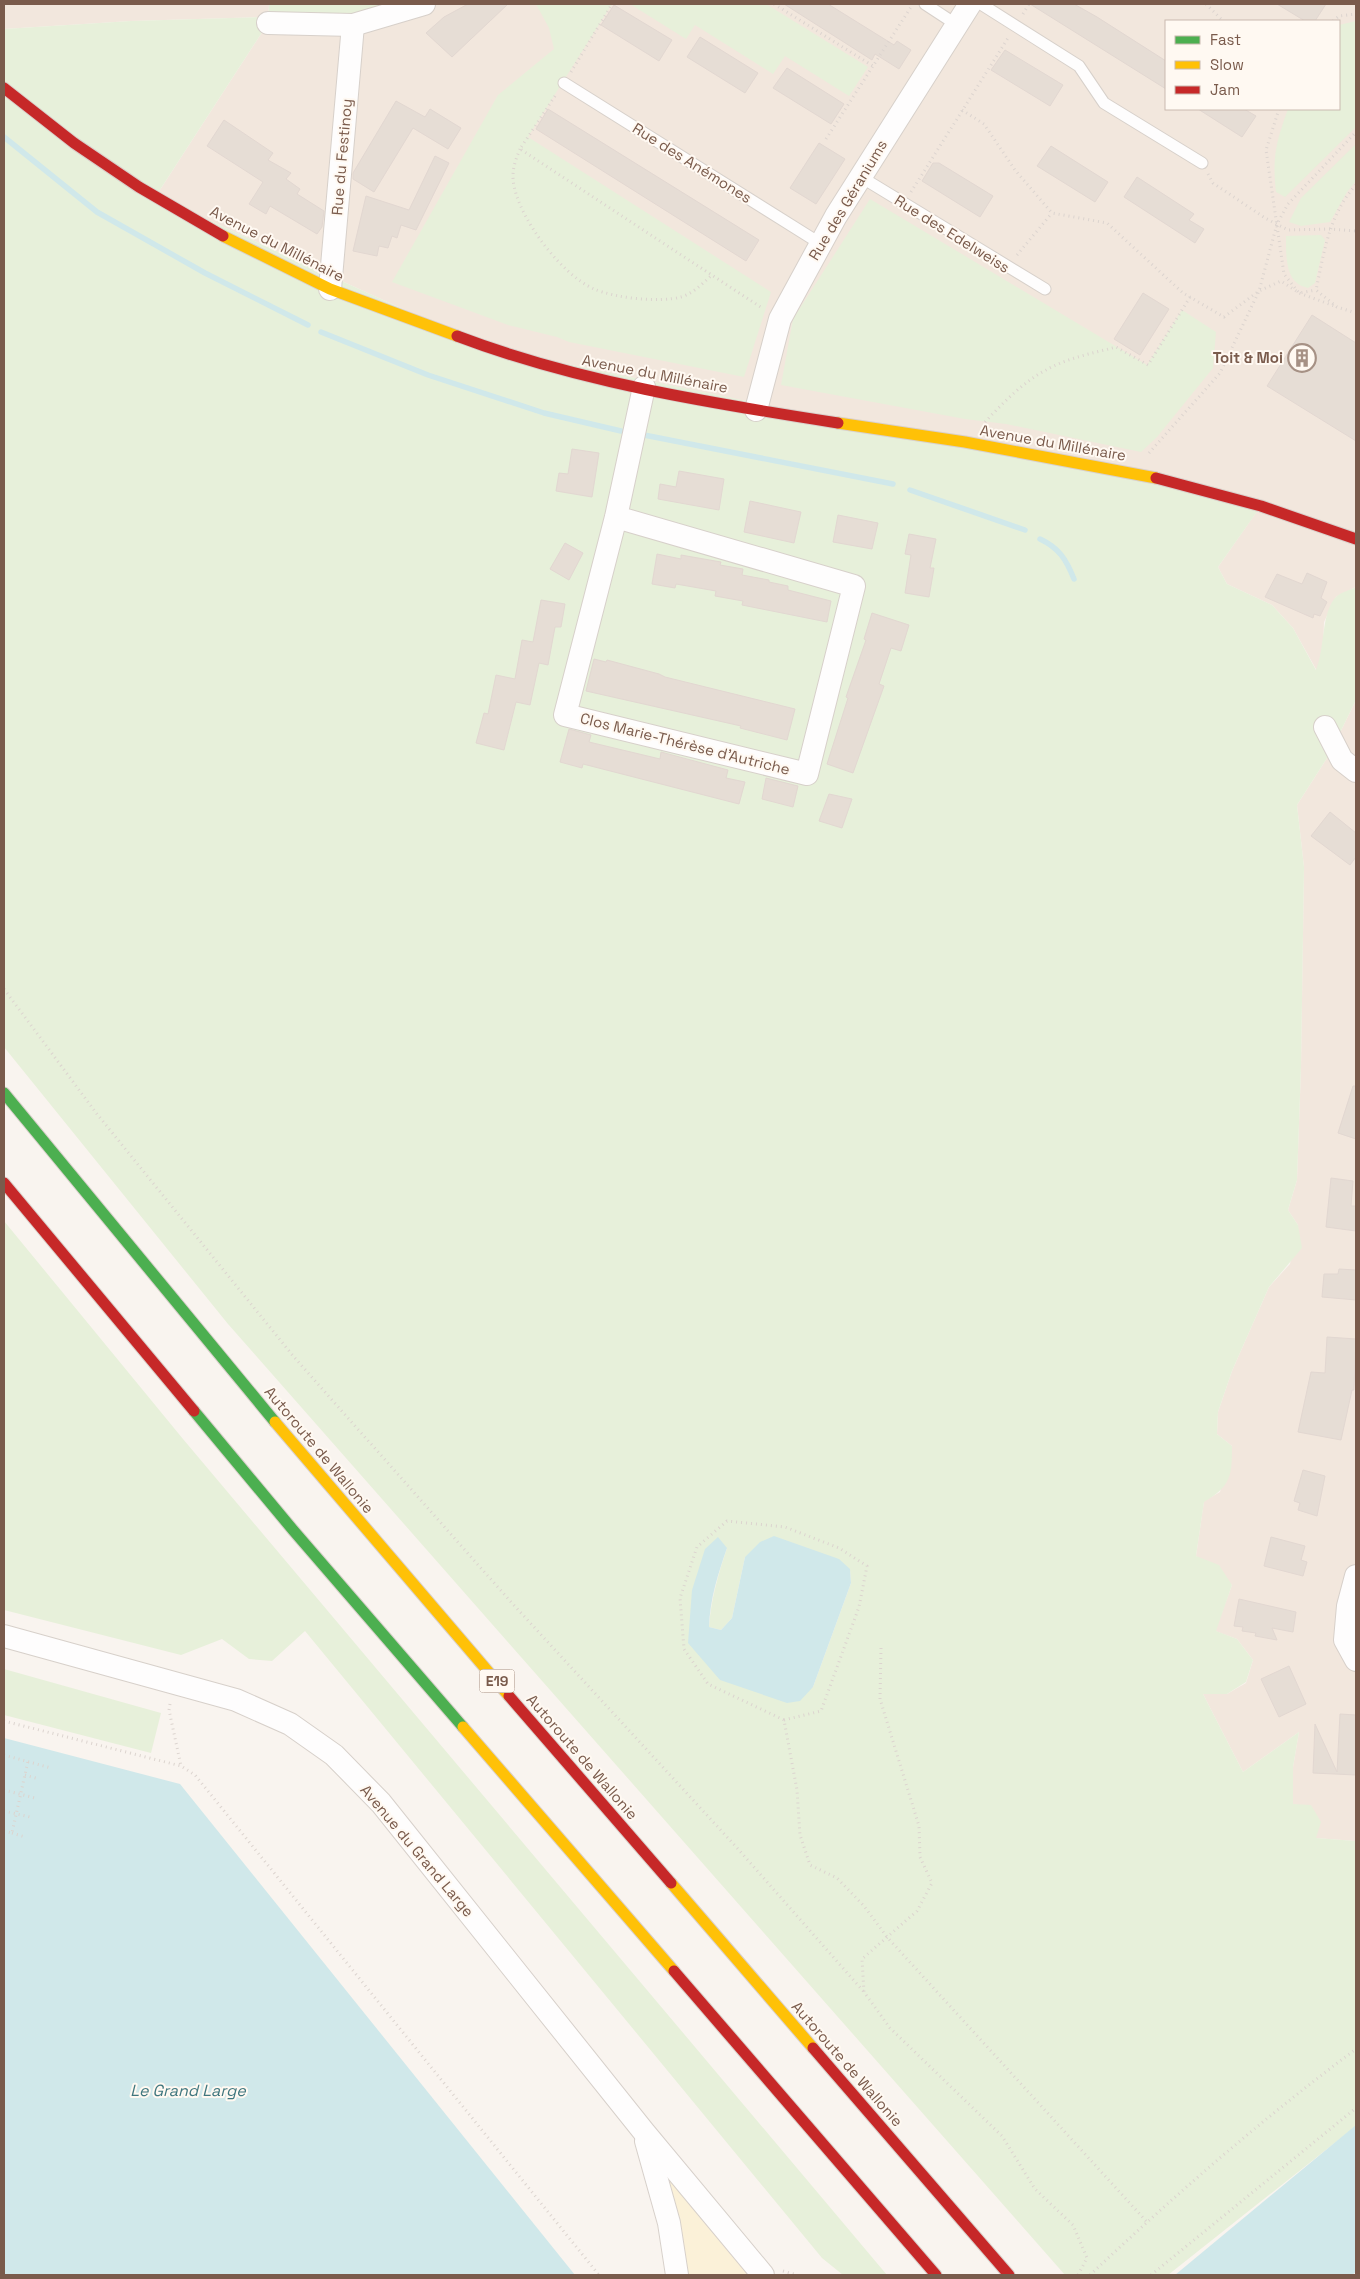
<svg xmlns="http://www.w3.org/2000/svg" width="1360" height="2279" font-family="'Space Grotesk',sans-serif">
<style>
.residential{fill:#f2e7dd;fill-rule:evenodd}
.green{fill:#e7f0da;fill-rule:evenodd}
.sand{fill:#fbf1d8}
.water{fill:#d0e8ea}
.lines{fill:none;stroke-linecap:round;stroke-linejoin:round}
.stream{stroke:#d0e8ea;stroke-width:5.5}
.building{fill:#e6ddd5;stroke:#e2d7d1}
.lane-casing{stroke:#d7d0ca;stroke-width:13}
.street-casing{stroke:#d7d0ca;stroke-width:24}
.fast-casing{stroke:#d9d0cb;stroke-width:13}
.slow-casing{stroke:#d9d0cb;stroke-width:13}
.jam-casing{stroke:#d9d0cb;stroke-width:13}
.path{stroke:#dcd4cf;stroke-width:3;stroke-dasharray:1 4;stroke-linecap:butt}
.lane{stroke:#fefdfd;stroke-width:11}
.street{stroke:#fefdfd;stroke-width:22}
.fast{stroke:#4caf50;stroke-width:11}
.slow{stroke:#ffc107;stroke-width:11}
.jam{stroke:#c62828;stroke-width:11}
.labels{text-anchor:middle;stroke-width:4;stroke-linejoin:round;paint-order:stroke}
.shield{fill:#fff9f2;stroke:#a28a7e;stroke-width:1}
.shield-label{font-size:14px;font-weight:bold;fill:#7a5b4c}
.street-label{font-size:15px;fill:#7a5b4c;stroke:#fff9f2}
.poi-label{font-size:15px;font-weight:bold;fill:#7a5b4c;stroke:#fff9f2;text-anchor:end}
.water-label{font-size:16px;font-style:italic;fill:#3f767e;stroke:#fff9f2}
</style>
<rect width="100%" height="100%" fill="#f9f4ef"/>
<g class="residential">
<path d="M4,4H269L268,23L424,4H1356V587L1336,597L1324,622L1323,646L1317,671L1293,628L1272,605L1227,584L1218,567L1260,507L488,348L156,196L268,23L262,17L131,21L4,29ZM1166,21H1339V109H1166Z"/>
<polygon points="1356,700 1356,1841 1315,1838 1293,1804 1293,1767 1299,1732 1243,1772 1203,1694 1227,1694 1246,1683 1253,1660 1237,1639 1215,1631 1232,1585 1196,1556 1204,1501 1220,1492 1232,1446 1217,1434 1218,1412 1232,1371 1269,1287 1290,1264 1298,1225 1288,1210 1297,1180 1301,1067 1304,867 1297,805 1329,755"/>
</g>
<g class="green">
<path d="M269,4H424L353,25L268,23L156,196L488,348L1261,506L1218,567L1227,584L1272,605L1293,628L1316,670C1325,648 1321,615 1335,598C1339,593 1350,590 1356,587V700L1329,755L1297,805L1304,867L1301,1067L1297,1180L1288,1210L1298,1225L1302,1248L1269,1287L1232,1371L1218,1412L1217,1434L1232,1446C1232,1476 1231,1486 1204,1502L1196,1556L1219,1565L1232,1585L1216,1631L1237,1639L1253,1660L1246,1682L1227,1694H1203L1243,1772L1299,1732L1293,1767V1804L1311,1805L1321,1822L1316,1838L1356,1841V2126L1168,2275H1065L228,1324L4,1047V29L131,21L262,17L268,22ZM727,1548C718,1575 711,1599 709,1627L721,1630L732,1618L745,1557L850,1570L851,1583L813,1687L720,1680L692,1590Z"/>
<polygon points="536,4 612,4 528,137 771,292 744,377 569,342 557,337 508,325 392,282 498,95 554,49 549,28"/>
<polygon points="630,4 766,4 868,67 849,96 785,56 773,74 695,25 686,39"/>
<path d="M1356,21V127L1285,197L1276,192C1272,157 1276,142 1288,109H1339V25Z"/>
<polygon points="1356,144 1356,181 1347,192 1330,222 1301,226 1289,222 1301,198"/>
<polygon points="870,199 1147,365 1182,310 1216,332 1213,368 1157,437 1141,452 1006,424 965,419 781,385 793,319"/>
<path d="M1321,235L1325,240L1315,283L1308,288C1304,287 1299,285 1297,283C1285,274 1286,249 1286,236Z"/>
<polygon points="4,1221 183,1439 887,2275 843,2275 822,2258 305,1631 272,1661 249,1659 222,1639 181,1655 4,1610"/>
<polygon points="4,1669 161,1713 151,1753 4,1715"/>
</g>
<polygon class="sand" points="644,2132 763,2275 677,2275"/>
<g class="water">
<path d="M774,1536L839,1559L850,1569L851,1583L813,1687L800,1701L787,1703L720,1680L688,1643L692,1590L705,1549L718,1537L727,1548C718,1574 710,1599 709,1627L721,1630L732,1618L745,1557L760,1542Z"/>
<polygon points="4,1738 180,1784 575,2275 4,2275"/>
<polygon points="1356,2125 1356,2272 1352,2275 1175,2275"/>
</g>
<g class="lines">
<g class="stream">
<polyline points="4,137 97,212 205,273 308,325"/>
<polyline points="321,332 428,375 544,413 621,431"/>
<polyline points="644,435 893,484"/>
<polyline points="910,490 1025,530"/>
<path d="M1040,539C1059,548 1066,559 1074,579"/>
</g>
</g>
<g class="building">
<polygon points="468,4 508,4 452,57 426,33 444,17"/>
<polygon points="784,4 828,4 894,45 897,41 911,50 899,69 875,54 872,60"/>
<polygon points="1030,4 1074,4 1097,17 1166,61 1166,89"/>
<polygon points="1277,4 1326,4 1315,21 1305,21"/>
<polygon points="614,5 672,40 659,61 601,25"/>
<polygon points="700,37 758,73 745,93 687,57"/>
<polygon points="1005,50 1063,85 1050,106 991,70"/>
<polygon points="787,68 844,104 831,124 773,88"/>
<polygon points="396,101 425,117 430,109 461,128 448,149 413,128 374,192 353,179 353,173"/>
<polygon points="548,109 759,240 746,261 536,129"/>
<polygon points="1198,109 1244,109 1256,116 1242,137"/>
<polygon points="224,120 273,153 268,160 291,173 286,179 300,189 297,194 324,211 322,227 317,234 270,206 266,214 249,204 263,182 207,146"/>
<polygon points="819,143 845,159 816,204 790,188"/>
<polygon points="1051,146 1108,182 1095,202 1037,166"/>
<polygon points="435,156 449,163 416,230 401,225 397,238 392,236 388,248 379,246 377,256 353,251 366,196 409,210"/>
<polygon points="933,163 939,163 993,196 980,217 922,181"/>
<polygon points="1137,177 1194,214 1189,220 1204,229 1195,243 1124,197"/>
<polygon points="1143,293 1169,309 1140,355 1114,339"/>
<polygon points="1312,315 1356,343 1356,441 1267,386"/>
<polygon points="572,449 599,453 592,497 556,491 559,473 568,474"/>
<polygon points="679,471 724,479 719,510 658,499 660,484 676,487"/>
<polygon points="750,501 801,512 794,543 744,532"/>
<polygon points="838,515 878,523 872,549 833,542"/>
<polygon points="909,534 936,539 930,568 934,568 929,597 905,593 911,555 905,554"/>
<polygon points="565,543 583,553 569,580 550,569"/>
<polygon points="657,554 681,559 681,555 721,562 720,565 743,569 742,575 769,580 769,582 788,586 788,590 831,601 827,622 742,605 743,601 715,596 716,591 676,584 675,588 652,584"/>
<polygon points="1307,573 1327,582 1321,598 1327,602 1320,616 1314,614 1313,618 1265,597 1277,574 1302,584"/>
<polygon points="541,600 565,604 561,627 555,627 548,665 539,663 530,705 516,702 504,750 476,743 484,713 488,714 496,675 515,679 522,640 533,642"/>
<polygon points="872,613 909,625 901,651 891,648 879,684 884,686 853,773 827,764 848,698 846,697 866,640 864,639"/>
<polygon points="594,659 606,662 607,660 659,674 665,677 795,709 787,740 740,728 741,726 586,691"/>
<polygon points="569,729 591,735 589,742 660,759 661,752 728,770 726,778 745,782 739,804 583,764 582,768 560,762"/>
<polygon points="766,778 798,786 793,807 762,799"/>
<polygon points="829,794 852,799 842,828 819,821"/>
<polygon points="1330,812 1356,833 1356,857 1350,865 1311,836"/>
<polygon points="1353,1086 1356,1086 1356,1139 1338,1133"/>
<polygon points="1331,1178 1353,1181 1351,1206 1356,1206 1356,1231 1326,1227"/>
<polygon points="1339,1269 1356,1270 1356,1300 1322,1297 1324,1274 1338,1274"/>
<polygon points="1327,1337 1356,1339 1354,1390 1352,1390 1341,1440 1298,1432 1311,1372 1325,1373"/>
<polygon points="1303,1470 1325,1476 1317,1516 1298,1510 1300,1503 1294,1501"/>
<polygon points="1271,1537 1305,1546 1301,1560 1307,1562 1303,1576 1264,1566"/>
<polygon points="1239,1599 1296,1612 1293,1632 1272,1628 1277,1640 1255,1636 1256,1633 1242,1631 1243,1627 1234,1626"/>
<polygon points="1289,1666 1306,1704 1279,1717 1261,1679"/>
<polygon points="1340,1714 1356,1715 1356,1775 1313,1773 1315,1724 1337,1772"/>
</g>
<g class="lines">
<defs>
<g id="lane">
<polyline points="925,4 957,25"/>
<polyline points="981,4 1079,66 1104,103 1202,163"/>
<polyline points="564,83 821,244"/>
<polyline points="861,177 1045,289"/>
</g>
<g id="street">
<polyline points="268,23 353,25 330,289"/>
<polyline points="353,25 424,4"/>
<polyline points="756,410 780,319 836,216 970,4"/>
<polyline points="616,517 854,586 807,774 565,715 616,517 644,387"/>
<polyline points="1325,727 1342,760 1356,771"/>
<polyline points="1356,1576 1348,1606 1345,1640 1356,1660"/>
<polyline points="4,1636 236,1700 290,1724 334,1755 381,1803 644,2132 763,2275"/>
<polyline points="646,2141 669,2223 677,2275"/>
</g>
<g id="fast">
<polyline points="4,1093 275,1422"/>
<polyline points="194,1411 293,1530 463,1727"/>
</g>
<g id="slow">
<polyline points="223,236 330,289 457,336"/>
<polyline points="838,423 965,442 1156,478"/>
<polyline points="275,1422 509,1696"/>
<polyline points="463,1727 674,1971"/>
<polyline points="671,1883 813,2048"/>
</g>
<g id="jam">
<polyline points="4,88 74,143 139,187 223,236"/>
<path d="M457,336C578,382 710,403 838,423"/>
<polyline points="1156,478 1261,506 1356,539"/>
<polyline points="4,1183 194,1411"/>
<polyline points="509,1696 671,1883"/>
<polyline points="674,1971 936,2275"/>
<polyline points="813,2048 1009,2275"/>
</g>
</defs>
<use href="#lane" class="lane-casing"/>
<use href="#street" class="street-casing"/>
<use href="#fast" class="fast-casing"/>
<use href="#slow" class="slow-casing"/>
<use href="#jam" class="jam-casing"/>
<g class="path">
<polyline points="774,4 873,66"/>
<polyline points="1206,4 1223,21"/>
<polyline points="1023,14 1029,4"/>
<polyline points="1333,21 1339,16 1356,14"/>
<polyline points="571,72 612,4"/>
<polyline points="555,96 520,149 762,308"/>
<polyline points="1279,109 1266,150 1284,274 1299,293 1316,290"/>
<polyline points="962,110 984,124 1015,170 1052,213 1107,223 1183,293 1224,317 1259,291 1281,281 1299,293 1337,307"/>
<polyline points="826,139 911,7"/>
<path d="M520,149C515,161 511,172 514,186C521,221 562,275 594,289C615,298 659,303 681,297C694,293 703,283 712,275"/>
<polyline points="1208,174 1213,183 1265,218 1288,230 1330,229 1356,231"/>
<path d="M1356,185C1329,214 1324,253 1316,290L1337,307L1356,313"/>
<polyline points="911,192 1008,38"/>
<polyline points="1017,255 1052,213"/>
<path d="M985,422C1003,403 1023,382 1046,370C1067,358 1094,353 1116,347L1148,365L1190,297"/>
<polyline points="1149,453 1220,373 1259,291 1277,224 1288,204 1356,132"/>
<polyline points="4,989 97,1114 294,1357 511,1602 739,1850 864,1992"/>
<polyline points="881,1648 880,1699 919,1826 920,1857 932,1883 917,1911 862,1959 864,1992 890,2028 1002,2136 1035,2189 1073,2225 1087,2258 1078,2275"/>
<polyline points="170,1704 169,1710 181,1766"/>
<polyline points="784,1720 821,1711 859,1607 867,1566 839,1548 785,1527 727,1521 697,1547 680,1598 684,1649 708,1684 784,1720 797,1790 800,1835 810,1865 837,1878 864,1906 887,1937 1147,2222"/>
<polyline points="4,1721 181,1766 195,1775 599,2275"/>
<polyline points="4,1755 51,1768"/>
<polyline points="25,1775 39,1779"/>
<polyline points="4,1790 35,1798"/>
<polyline points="4,1811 30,1817"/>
<polyline points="4,1831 12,1833 28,1761"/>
<polyline points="12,1833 25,1837"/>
<polyline points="783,2271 797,2275"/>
<path d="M1090,2275C1175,2195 1262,2119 1356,2049"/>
<polyline points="1151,2275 1356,2108"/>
</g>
<use href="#lane" class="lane"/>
<use href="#street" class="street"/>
<use href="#fast" class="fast"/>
<use href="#slow" class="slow"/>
<use href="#jam" class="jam"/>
</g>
<defs>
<symbol id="building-ring" viewBox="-11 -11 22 22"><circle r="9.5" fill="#fff9f2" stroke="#a69185" stroke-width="1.5"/><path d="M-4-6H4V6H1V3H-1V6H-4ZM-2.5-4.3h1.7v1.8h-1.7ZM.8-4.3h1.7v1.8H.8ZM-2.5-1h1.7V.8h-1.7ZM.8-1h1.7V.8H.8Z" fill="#a69185"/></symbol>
</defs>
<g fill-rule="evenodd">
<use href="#building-ring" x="1286" y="342" width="32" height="32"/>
</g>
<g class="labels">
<rect class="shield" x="479.5" y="1669.5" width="35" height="23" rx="4"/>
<g class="shield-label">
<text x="497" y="1686">E19</text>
</g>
<g class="street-label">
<text transform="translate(342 157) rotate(-85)" y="5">Rue du Festinoy</text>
<text transform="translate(692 163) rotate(32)" y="5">Rue des Anémones</text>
<text transform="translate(848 200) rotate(-59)" y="5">Rue des Géraniums</text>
<text transform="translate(952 234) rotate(32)" y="5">Rue des Edelweiss</text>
<text transform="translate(277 244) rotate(27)" y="5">Avenue du Millénaire</text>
<text transform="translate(655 374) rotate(11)" y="5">Avenue du Millénaire</text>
<text transform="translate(1053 443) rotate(10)" y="5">Avenue du Millénaire</text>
<text transform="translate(685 744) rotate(14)" y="5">Clos Marie-Thérèse d'Autriche</text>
<text transform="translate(319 1450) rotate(50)" y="5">Autoroute de Wallonie</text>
<text transform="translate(582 1757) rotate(49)" y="5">Autoroute de Wallonie</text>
<text transform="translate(417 1851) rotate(50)" y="5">Avenue du Grand Large</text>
<text transform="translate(847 2064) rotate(49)" y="5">Autoroute de Wallonie</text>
</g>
<g class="poi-label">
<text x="1283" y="363">Toit &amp; Moi</text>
</g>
<g class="water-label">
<text x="188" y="2096">Le Grand Large</text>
</g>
</g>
<rect width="1360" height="2279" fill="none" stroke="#7a5b4c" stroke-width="10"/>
<rect x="1165" y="20" width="175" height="90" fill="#fff9f2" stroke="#cabab0"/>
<rect x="1175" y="36" width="25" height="8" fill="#4caf50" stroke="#cabab0"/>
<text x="1210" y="45" font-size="15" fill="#7a5b4c">Fast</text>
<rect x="1175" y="61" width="25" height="8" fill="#ffc107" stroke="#cabab0"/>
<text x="1210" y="70" font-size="15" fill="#7a5b4c">Slow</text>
<rect x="1175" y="86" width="25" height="8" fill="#c62828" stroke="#cabab0"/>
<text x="1210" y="95" font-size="15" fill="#7a5b4c">Jam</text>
</svg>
